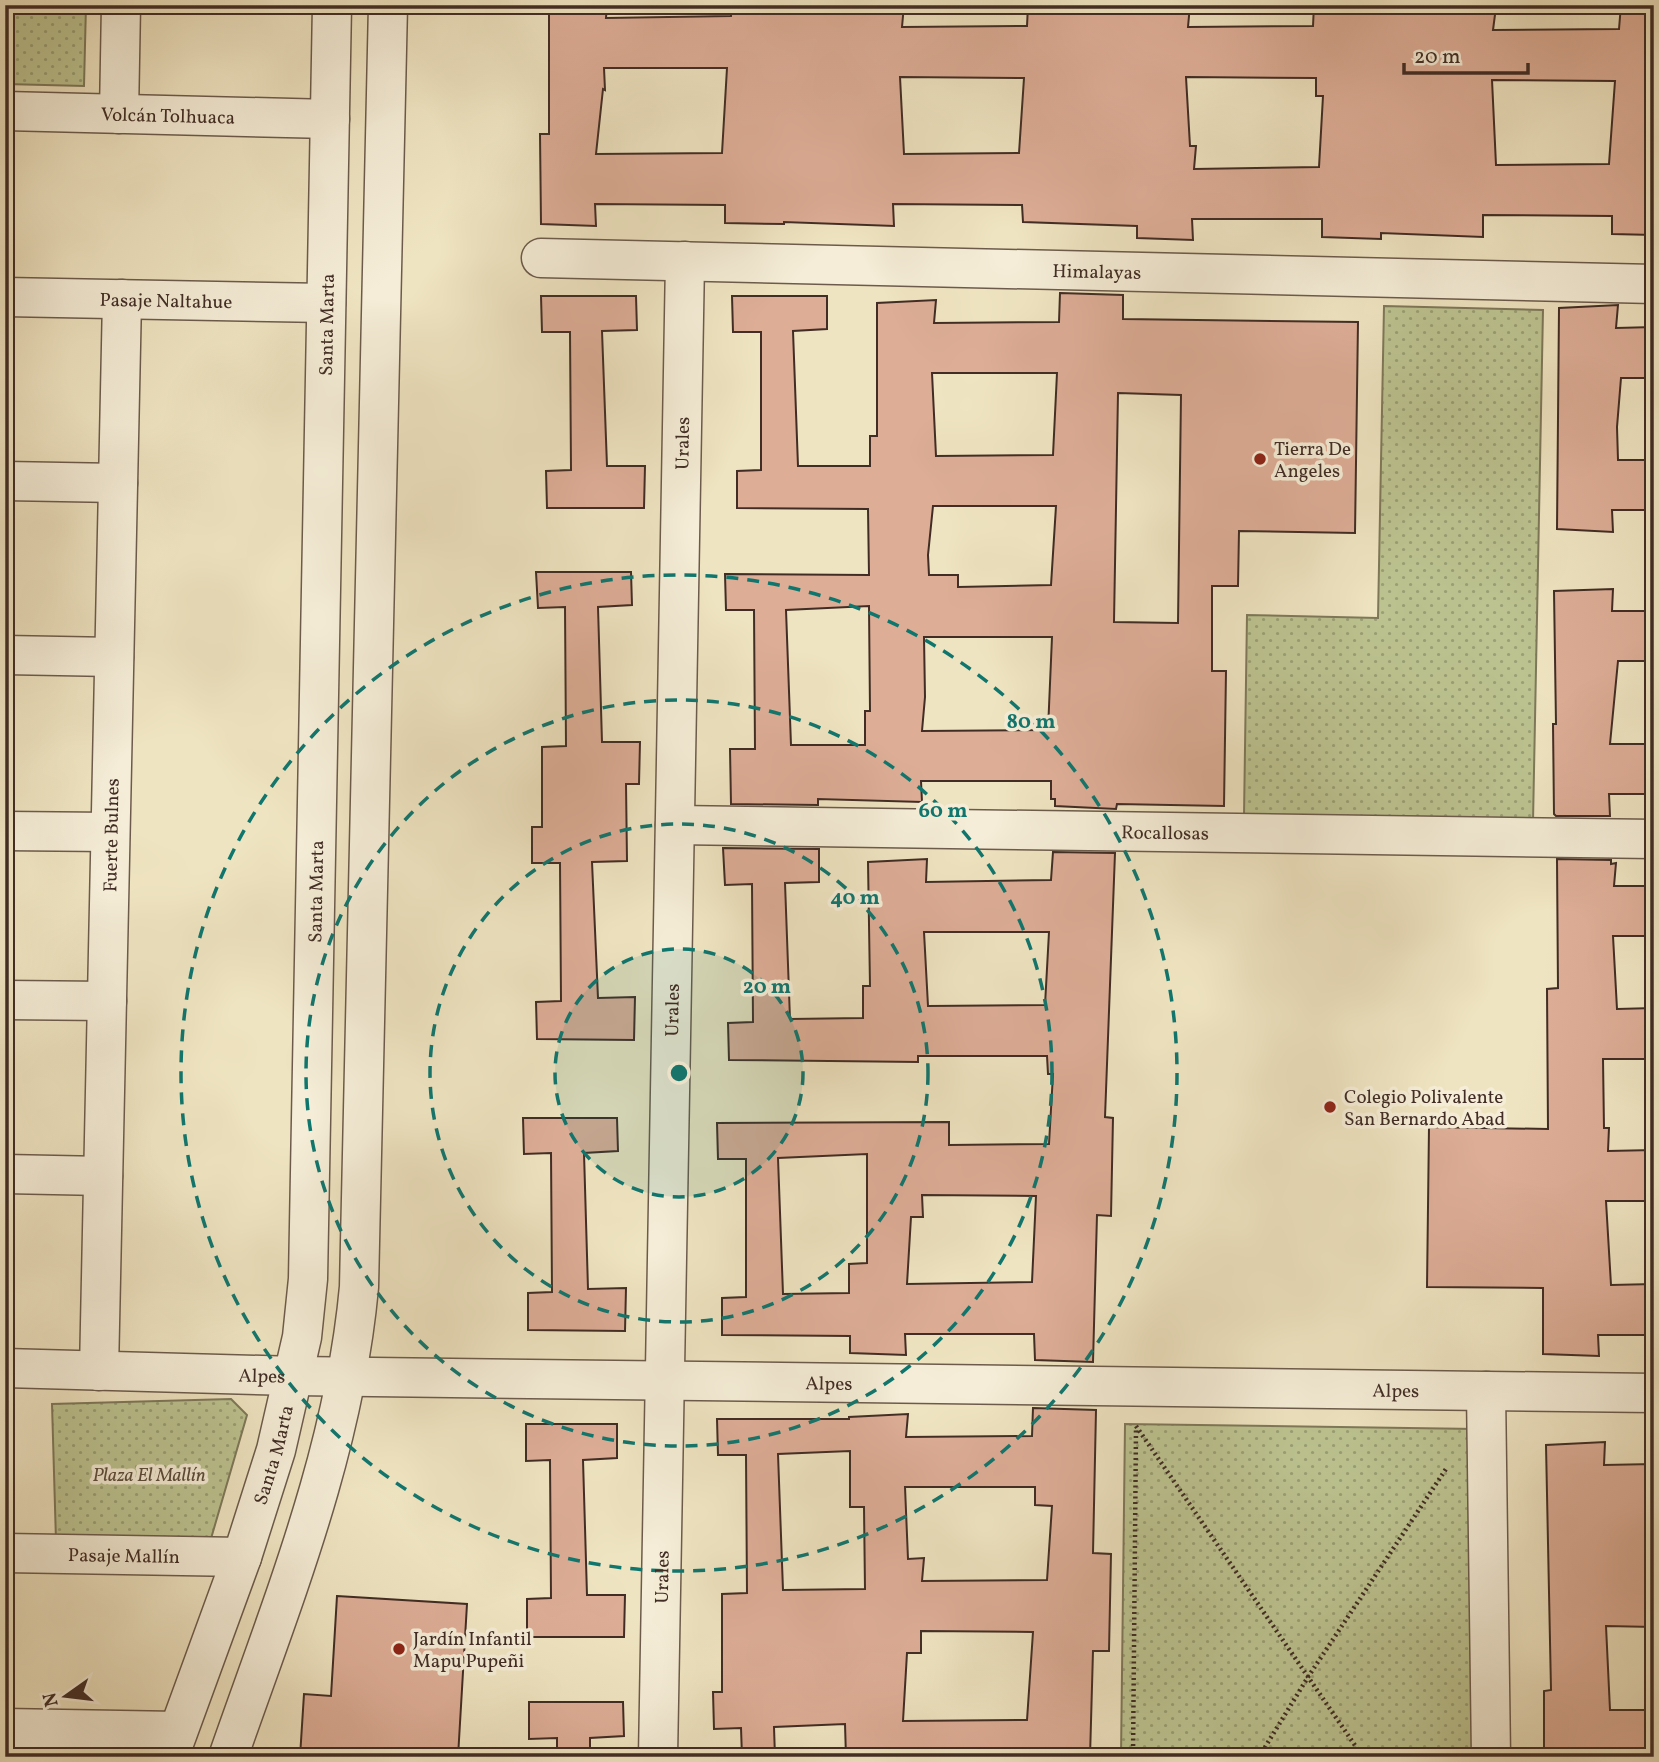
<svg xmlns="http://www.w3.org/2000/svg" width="1659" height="1762" font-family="Vollkorn,serif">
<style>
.park{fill:url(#park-dots);stroke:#7e785a;stroke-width:2}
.building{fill:#ddad96;stroke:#412d25;stroke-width:2;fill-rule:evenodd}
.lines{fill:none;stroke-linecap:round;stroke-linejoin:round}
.minor-casing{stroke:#6c5b4c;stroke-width:41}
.tertiary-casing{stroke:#6c5b4c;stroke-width:41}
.path{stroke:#412d25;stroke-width:4.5;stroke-dasharray:2 3.5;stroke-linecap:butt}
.minor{stroke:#f5edd7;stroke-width:38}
.tertiary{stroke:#f5edd7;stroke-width:38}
.ring{fill:none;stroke:#0f766e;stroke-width:3.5;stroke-dasharray:12 9}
.poi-dot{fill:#8f2418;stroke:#f5edd7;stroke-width:2.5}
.labels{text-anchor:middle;stroke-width:7;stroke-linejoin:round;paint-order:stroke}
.street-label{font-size:19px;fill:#412d25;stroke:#f5edd7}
.poi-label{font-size:19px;fill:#412d25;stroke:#f5edd7;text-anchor:start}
.park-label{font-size:19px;font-style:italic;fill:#5a4b3a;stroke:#f5edd7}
.centre{fill:#0f766e;stroke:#f5edd7;stroke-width:3.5}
.ring-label{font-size:21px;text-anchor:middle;font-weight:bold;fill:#0f766e;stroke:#f5edd7;stroke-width:7;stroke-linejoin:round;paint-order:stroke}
</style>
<defs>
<pattern id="park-dots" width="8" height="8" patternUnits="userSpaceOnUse" patternTransform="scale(1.75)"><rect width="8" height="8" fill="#bcc390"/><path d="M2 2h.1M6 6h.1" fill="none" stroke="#9a9f75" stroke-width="1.8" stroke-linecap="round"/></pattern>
</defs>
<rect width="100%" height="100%" fill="#efe4c1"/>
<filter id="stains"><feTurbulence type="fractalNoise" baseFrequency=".00286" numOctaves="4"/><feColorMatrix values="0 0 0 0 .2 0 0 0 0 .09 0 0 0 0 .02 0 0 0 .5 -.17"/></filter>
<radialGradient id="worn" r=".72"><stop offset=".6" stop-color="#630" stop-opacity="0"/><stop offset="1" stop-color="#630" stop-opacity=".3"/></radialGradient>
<g class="park">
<polygon points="5,5 86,5 84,86 5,84"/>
<polygon points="1384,306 1543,310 1533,822 1244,816 1247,615 1378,618"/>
<polygon points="231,1399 247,1415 210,1542 56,1541 52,1404"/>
<polygon points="1125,1424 1477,1429 1472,1757 1121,1757"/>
</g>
<g class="building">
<path d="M549,5H607L606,18L731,16L732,5H795V10L904,5L902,27L1027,26L1028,5H1091V9L1190,5L1188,27L1313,26L1314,5H1377V14L1496,7L1493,30L1619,29L1621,5H1654V235L1612,234V216L1483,215V237L1381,233V239L1322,237V219H1192L1193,240L1137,238V226L1023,222L1022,205L893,204L894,226L784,222V224L725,223V205L595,204L596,226L541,224L540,134H549ZM604,68H727L722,153L596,154L603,89L605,90ZM900,77L1024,78L1019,153L904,154ZM1186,77L1316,78V96H1323L1319,167L1194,169L1196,146H1190ZM1492,80L1615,81L1609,164L1496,165Z"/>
<path d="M1060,293L1123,295V319L1358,322L1355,533L1239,531L1238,586H1212V671H1226L1224,806L1117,804L1116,809L1055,806V799H1051V781H921L922,802L818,799V805L731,804L730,749H755L754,610H726L725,574L869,575L868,509L737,508V471L761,470V332H733L732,296H827V329L793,331L798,466H870V436H877V303L936,300L934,323L1059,322ZM932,373H1057L1053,455L936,456ZM1118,393L1181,395L1178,623L1114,622ZM933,506H1056L1051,585L958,587V575H929L928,555ZM869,606L870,711H865V745H791L786,610ZM924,637H1052L1048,730L922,731L925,697Z"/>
<polygon points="541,296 636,296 637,330 602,331 607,466 645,466 644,508 547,508 546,471 571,470 570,332 542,332"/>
<polygon points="1618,305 1616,328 1654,327 1654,378 1621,378 1617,427 1618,460 1654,460 1654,510 1612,510 1613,532 1557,529 1559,308"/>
<polygon points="536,572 631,572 632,605 598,607 602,742 640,742 639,784 626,784 627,861 592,862 598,998 635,997 634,1040 537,1039 536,1002 561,1001 560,863 532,863 532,827 542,827 542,747 566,746 565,607 538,608"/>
<polygon points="1613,589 1612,611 1654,611 1654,661 1618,661 1610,744 1654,744 1654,794 1609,794 1610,816 1556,816 1554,814 1553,724 1556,724 1554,591"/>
<path d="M723,848L819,849V882L785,883L790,1019L863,1018V986H870L868,862L927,859L926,882L1051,880L1053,852L1115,853L1105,1117L1113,1118L1111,1216L1097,1215L1093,1362L1035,1360L1034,1334H905L906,1355L850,1353V1336L722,1335V1298L746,1297V1159H718L717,1123L949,1122V1145L1049,1144L1053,1074H1048L1047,1056H918V1062L729,1060L728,1023L753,1022L752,884L725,885ZM924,932H1049L1045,1005L928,1006ZM867,1154V1263L849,1264V1293L783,1294L778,1158ZM922,1195L1036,1196L1032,1282L907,1284L911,1217H923Z"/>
<polygon points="1557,859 1611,860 1611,864 1616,863 1614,886 1654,886 1654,936 1613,936 1617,1009 1654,1008 1654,1059 1603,1059 1604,1128 1609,1128 1608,1151 1654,1150 1654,1201 1606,1201 1611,1285 1654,1284 1654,1335 1598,1335 1599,1356 1543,1354 1543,1288 1427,1287 1429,1127 1548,1129 1547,989 1558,988"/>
<polygon points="523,1118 617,1118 618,1151 584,1153 588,1289 626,1288 625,1331 528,1330 528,1293 552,1292 551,1153 524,1154"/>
<path d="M1033,1408L1096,1410L1093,1553L1111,1554L1109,1651H1093L1090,1757H846L845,1724L774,1727L775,1757H742L741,1728L714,1729L713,1692H722V1594L747,1593L746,1455H718L717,1419H849V1417L908,1414L906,1437L1032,1436ZM850,1451V1507H864L865,1589L783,1590L778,1454ZM905,1487H1035V1505L1052,1506L1047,1580L922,1581L924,1558L908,1559ZM921,1631L1033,1632L1027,1720L903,1721L907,1653H921Z"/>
<polygon points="526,1424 617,1424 617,1458 583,1460 587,1595 625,1595 624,1637 527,1637 527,1599 551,1598 550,1460 526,1461"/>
<polygon points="1605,1442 1604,1465 1654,1464 1654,1627 1606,1626 1610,1710 1654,1710 1654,1757 1544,1757 1544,1691 1551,1690 1546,1445"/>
<polygon points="337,1596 467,1604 458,1757 300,1757 304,1694 331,1696"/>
<polygon points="529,1702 623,1702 624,1736 590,1738 590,1757 557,1757 557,1738 529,1739"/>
</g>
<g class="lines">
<defs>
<g id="minor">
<path id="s1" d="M5,111L330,119"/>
<polyline points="119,114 121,5"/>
<path id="s2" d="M541,258L1654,284"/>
<path id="s3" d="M5,297L326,303"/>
<polyline points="5,481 118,483"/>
<polyline points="5,655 114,657"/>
<path id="s4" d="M675,825L1654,839"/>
<polyline points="5,831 110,832"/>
<polyline points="5,1000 107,1001"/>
<polyline points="5,1174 103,1176"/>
<path id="s5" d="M5,1368L295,1376L1654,1393"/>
<path id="s6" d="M99,1371L122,299"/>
<polyline points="1486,1391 1491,1757"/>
<path id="s7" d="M5,1553L242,1557"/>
<polyline points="5,1728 178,1731"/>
<path id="s8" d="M658,1757L685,261"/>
</g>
<g id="tertiary">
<path id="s9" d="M169,1757L242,1557L276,1450L302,1337L308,1279L332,5"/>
<path d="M228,1757C282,1602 344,1452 359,1287L388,5"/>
</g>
</defs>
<use href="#minor" class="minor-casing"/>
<use href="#tertiary" class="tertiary-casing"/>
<g class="path">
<polyline points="1136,1426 1363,1757"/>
<polyline points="1133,1757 1136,1429"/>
<polyline points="1259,1757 1308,1677 1446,1469"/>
</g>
<use href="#minor" class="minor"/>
<use href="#tertiary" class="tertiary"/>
</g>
<circle cx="679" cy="1073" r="124" fill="#0f766e" fill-opacity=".12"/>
<g class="ring">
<circle cx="679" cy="1073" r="124"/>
<circle cx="679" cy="1073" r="249"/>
<circle cx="679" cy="1073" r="373"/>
<circle cx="679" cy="1073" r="498"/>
</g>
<g class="poi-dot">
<circle cx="1260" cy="459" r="7"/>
<circle cx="1330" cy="1107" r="7"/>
<circle cx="399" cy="1649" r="7"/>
</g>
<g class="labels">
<g class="street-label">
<text dy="7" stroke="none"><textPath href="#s1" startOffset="163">Volcán Tolhuaca</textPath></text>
<text dy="7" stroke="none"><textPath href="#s2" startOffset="556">Himalayas</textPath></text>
<text dy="7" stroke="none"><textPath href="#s3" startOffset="161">Pasaje Naltahue</textPath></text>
<text dy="7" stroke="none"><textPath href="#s9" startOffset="1454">Santa Marta</textPath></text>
<text dy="7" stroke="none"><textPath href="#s8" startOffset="1314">Urales</textPath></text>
<text dy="7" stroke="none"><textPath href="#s4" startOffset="490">Rocallosas</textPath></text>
<text dy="7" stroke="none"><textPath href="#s6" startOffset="536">Fuerte Bulnes</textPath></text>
<text dy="7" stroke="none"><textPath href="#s9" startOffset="887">Santa Marta</textPath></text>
<text dy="7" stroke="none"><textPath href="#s8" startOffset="747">Urales</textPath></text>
<text dy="7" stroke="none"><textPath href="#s5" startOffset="257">Alpes</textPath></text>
<text dy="7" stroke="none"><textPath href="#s5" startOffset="824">Alpes</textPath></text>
<text dy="7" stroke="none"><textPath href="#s5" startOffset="1391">Alpes</textPath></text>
<text dy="7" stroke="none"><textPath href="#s9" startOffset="320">Santa Marta</textPath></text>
<text dy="7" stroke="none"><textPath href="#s7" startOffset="119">Pasaje Mallín</textPath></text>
<text dy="7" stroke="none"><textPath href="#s8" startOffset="180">Urales</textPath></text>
</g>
<g class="poi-label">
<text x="1274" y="455">Tierra De<tspan x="1274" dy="22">Angeles</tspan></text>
<text x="1344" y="1103">Colegio Polivalente<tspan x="1344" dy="22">San Bernardo Abad</tspan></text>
<text x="413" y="1645">Jardín Infantil<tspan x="413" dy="22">Mapu Pupeñi</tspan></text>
</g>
<g class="park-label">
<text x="149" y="1481">Plaza El Mallín</text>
</g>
</g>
<circle cx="679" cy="1073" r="10" class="centre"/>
<g class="ring-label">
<text x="1031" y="728">80 m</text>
<text x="943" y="817">60 m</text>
<text x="855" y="904">40 m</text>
<text x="767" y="993">20 m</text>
</g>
<rect width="1659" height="1762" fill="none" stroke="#efe4c1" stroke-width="28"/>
<rect x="7" y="7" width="1645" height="1748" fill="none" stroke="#412d25" stroke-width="3.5"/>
<rect x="14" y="14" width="1631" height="1734" fill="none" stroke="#412d25" stroke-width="2"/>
<g transform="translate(66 1696) rotate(256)" stroke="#f5edd7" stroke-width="5" paint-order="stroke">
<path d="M0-5L12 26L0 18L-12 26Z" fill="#412d25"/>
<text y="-10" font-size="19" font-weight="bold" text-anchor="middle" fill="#412d25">N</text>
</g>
<path d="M1404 63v10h124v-10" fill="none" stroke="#412d25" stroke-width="3.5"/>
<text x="1414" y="63" font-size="21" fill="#412d25" stroke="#f5edd7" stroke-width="5" paint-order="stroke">20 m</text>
<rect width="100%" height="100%" filter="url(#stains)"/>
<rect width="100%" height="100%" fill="url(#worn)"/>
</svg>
